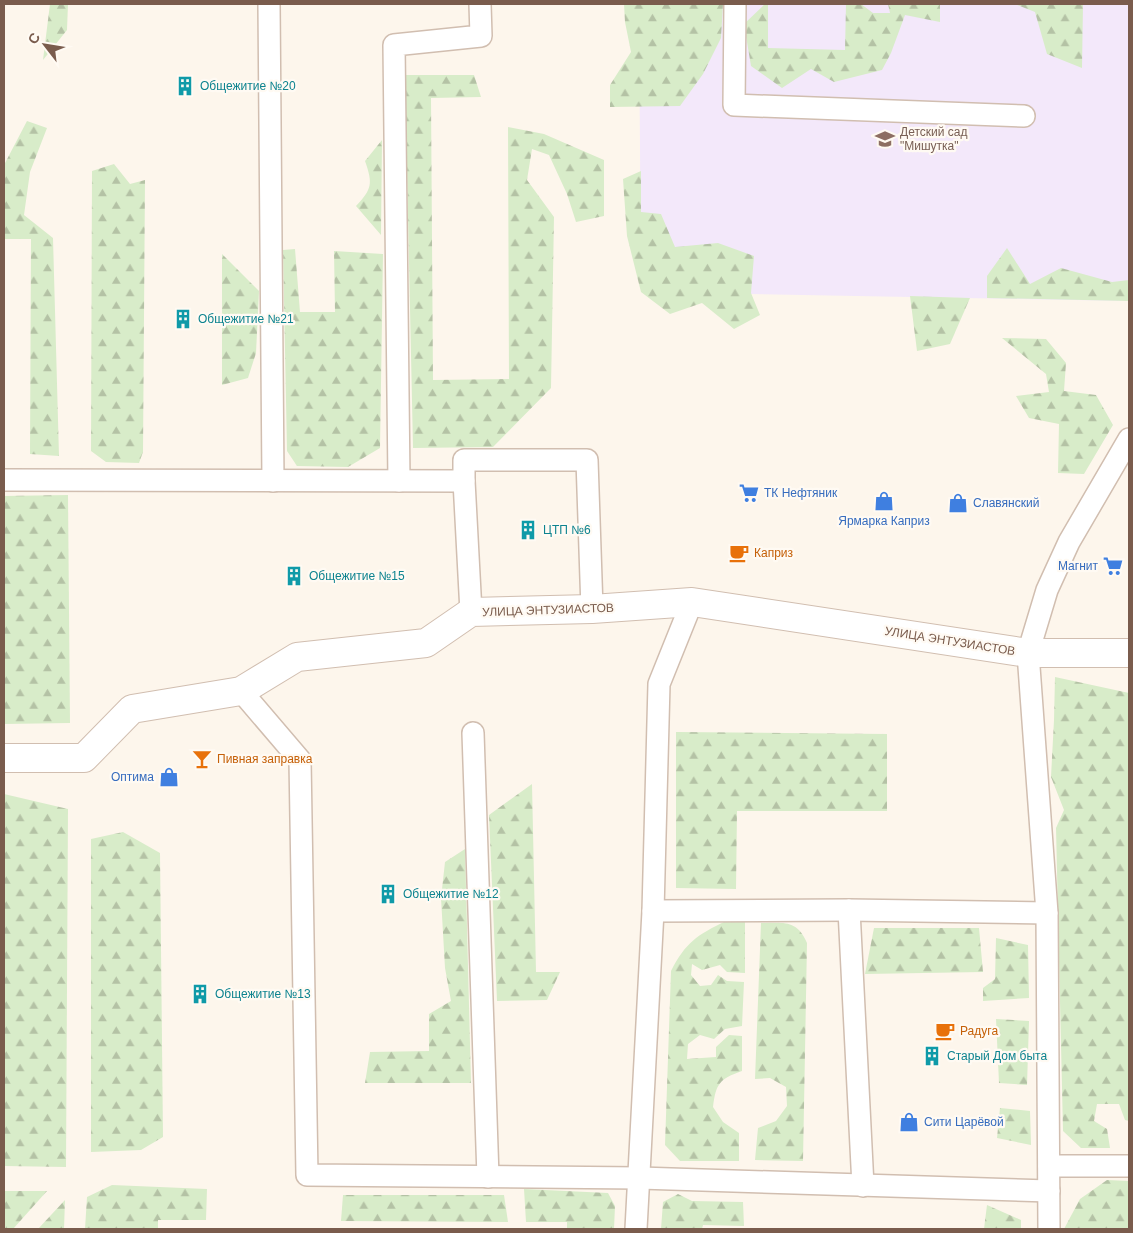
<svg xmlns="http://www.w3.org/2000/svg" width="1133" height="1233" font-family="Helvetica,sans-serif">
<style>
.education{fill:#f3e8fa}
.forest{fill:url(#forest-firs)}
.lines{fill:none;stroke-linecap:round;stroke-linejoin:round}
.service-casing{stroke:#d1beb0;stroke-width:24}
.minor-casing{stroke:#d1beb0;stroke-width:30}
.service{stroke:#fff;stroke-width:21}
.minor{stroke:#fff;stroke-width:28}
.labels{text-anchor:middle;stroke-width:4.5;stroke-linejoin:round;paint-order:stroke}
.culture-label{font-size:12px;fill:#0d838f;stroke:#fffaf3;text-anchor:start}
.education-label{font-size:12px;fill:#785e54;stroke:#fffaf3;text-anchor:start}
.shop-label{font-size:12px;fill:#366cbe;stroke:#fffaf3;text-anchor:start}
.food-label{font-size:12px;fill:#c56008;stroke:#fffaf3;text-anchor:start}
.street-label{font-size:12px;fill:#7a5c4d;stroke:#fffaf3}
</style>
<defs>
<pattern id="forest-firs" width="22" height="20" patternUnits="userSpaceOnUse" patternTransform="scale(1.25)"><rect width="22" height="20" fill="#d8ecc9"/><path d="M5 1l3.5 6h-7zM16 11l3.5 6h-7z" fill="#b4c2a5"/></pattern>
</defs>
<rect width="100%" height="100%" fill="#fdf6ec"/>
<polygon class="education" points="639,4 1129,4 1129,301 641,292"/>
<g class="forest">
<polygon points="50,4 68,4 67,30 43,60"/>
<polygon points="624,4 723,4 721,38 703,74 680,106 610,107 610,85 631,52 625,22"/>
<polygon points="765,4 768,4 768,48 845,50 846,4 861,4 873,13 890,13 888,4 940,4 940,22 905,15 891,53 882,70 834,82 811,69 782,88 751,66 744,24"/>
<polygon points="1015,4 1083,4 1082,68 1047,54 1035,12"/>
<polygon points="405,75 474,75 481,97 431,98 433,380 509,379 508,127 544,134 604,160 604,216 576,222 567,194 549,155 532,149 527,180 554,217 551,388 493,447 413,448"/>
<polygon points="27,121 47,128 30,172 24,215 53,238 59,456 30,454 31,239 4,239 4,165"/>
<path d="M382,140L381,235L356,206C372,189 373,184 365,161Z"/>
<polygon points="114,164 130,184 145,180 143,452 139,463 106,462 91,451 92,171"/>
<polygon points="641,171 641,212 661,214 675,247 718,243 754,256 751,293 760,315 734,329 702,303 670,314 641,292 627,236 623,179"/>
<polygon points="1007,248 1030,284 1061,268 1112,282 1129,280 1129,301 987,298 987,276"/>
<polygon points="295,249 300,312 335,312 334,251 383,254 380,448 348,467 297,466 287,451 283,250"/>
<polygon points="222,254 259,291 256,353 248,378 222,385"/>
<polygon points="910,296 970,298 950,344 917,351"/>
<polygon points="1002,338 1046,339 1066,363 1064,391 1096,395 1113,425 1084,474 1058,473 1059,424 1029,418 1016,396 1049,392 1046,374"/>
<polygon points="68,495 70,723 4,724 4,496"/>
<polygon points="1055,677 1129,693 1129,1121 1125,1120 1119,1104 1097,1104 1094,1121 1107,1129 1110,1148 1081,1148 1063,1131 1056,828 1064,810 1051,777 1054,720"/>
<polygon points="676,732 887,734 887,811 737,811 736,889 676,888"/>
<polygon points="532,784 536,972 560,972 547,1000 497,1001 489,815"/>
<polygon points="4,794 68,809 66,1167 4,1166"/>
<polygon points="123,832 160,853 163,1137 141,1150 91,1152 91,839"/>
<polygon points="465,849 471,1083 365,1083 370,1052 429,1051 429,1014 451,1001 445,968 441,898 445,862"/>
<path d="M726,921L745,922V973L727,972L720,965L702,970L692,964L691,975L700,986L711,985L718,975L727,981L744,982L742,1026L725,1029L714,1039L700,1035L688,1044L687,1059L716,1057V1047L729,1035L742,1036V1071C719,1079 716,1084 713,1107L723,1122L739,1133V1161H680L665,1145L671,971C686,942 697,935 726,921Z"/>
<path d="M761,923C783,923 797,919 807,943L803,1161L755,1160L758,1128L776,1121L787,1106L786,1087L770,1078L755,1079Z"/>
<polygon points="874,928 979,928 983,972 865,974"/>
<polygon points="996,938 1028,945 1029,998 983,1001 983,988 995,979"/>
<polygon points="996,1019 1029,1021 1027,1085 999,1083"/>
<polygon points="1000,1108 1030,1111 1031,1145 997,1138"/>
<polygon points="1107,1180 1129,1181 1129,1229 1064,1229 1080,1199"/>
<polygon points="112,1185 207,1189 206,1220 158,1220 158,1229 85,1229 87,1197"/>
<polygon points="524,1189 608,1193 615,1206 614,1229 567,1229 567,1222 526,1222"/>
<polygon points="4,1191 47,1191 13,1229 4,1229"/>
<polygon points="678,1194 692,1201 743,1202 744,1226 703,1225 702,1229 661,1229 663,1202"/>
<polygon points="343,1195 504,1195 508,1222 341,1221"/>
<polygon points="65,1200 64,1229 38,1229"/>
<polygon points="987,1205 1021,1220 1021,1229 984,1229"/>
</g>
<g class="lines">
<defs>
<g id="service">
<polyline points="269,4 273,481"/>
<polyline points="735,4 734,105 1024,116"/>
<polyline points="4,480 464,481 464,460 587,460 592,609"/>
<polyline points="399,481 394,45 481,36 480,4"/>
<polyline points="464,481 471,612"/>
<polyline points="241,691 300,760 307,1175 640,1178 1049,1191"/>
<polyline points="473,733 488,1177"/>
<polyline points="849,910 863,1186"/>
<polyline points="653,911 849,910 1047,913"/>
<polyline points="1049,1166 1129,1166"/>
<polyline points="636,1229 653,911 659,684 692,602"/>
<polyline points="1049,1229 1047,913 1028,653 1047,590 1069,542 1129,439"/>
</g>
<polyline id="minor" points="4,758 84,758 132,709 241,691 297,657 426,643 471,612 592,609 692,602 1028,653 1129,653"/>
</defs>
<use href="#service" class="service-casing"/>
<use href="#minor" class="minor-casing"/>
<use href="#service" class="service"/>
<use href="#minor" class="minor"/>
</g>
<defs>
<symbol id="building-bare" viewBox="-9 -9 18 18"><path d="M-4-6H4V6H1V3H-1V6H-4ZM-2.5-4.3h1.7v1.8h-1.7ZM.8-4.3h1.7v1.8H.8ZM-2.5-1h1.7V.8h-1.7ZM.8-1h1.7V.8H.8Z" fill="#0f9aa8" stroke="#fffaf3" stroke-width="2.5" paint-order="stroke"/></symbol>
<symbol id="school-bare" viewBox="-9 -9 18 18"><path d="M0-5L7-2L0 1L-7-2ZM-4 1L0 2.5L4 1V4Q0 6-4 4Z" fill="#8d6e63" stroke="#fffaf3" stroke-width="2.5" paint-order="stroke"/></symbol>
<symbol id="supermarket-bare" viewBox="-9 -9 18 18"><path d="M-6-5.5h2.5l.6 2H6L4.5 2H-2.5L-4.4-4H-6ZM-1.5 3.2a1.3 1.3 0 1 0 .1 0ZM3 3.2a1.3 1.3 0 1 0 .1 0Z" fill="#3f7fe0" stroke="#fffaf3" stroke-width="2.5" paint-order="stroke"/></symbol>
<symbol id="shop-bare" viewBox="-9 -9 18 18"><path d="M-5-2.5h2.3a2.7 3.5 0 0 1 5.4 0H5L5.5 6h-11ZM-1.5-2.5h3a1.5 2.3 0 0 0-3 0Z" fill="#3f7fe0" stroke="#fffaf3" stroke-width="2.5" paint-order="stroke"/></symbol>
<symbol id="cafe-bare" viewBox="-9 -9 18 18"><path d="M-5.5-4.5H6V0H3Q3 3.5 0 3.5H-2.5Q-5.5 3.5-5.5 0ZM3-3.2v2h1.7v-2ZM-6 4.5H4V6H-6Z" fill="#e8710a" stroke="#fffaf3" stroke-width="2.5" paint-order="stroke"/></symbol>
<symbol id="bar-bare" viewBox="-9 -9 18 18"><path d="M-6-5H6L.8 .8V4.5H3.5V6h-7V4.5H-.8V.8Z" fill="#e8710a" stroke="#fffaf3" stroke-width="2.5" paint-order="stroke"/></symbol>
</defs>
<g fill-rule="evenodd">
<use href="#building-bare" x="171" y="72" width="28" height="28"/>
<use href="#school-bare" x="871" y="125" width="28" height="28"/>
<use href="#building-bare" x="169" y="305" width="28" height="28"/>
<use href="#supermarket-bare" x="735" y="479" width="28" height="28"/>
<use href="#shop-bare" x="870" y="487" width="28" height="28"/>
<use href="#shop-bare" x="944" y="489" width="28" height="28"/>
<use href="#building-bare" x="514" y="516" width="28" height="28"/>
<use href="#cafe-bare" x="725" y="539" width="28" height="28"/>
<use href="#supermarket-bare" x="1099" y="552" width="28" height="28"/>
<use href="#building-bare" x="280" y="562" width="28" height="28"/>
<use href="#bar-bare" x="188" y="745" width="28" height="28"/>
<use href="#shop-bare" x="155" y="763" width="28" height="28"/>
<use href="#building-bare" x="374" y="880" width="28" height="28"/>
<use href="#building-bare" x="186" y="980" width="28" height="28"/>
<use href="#cafe-bare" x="931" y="1017" width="28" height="28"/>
<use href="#building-bare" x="918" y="1042" width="28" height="28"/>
<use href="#shop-bare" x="895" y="1108" width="28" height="28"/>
</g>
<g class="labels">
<g class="culture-label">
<text x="200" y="90">Общежитие №20</text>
<text x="198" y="323">Общежитие №21</text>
<text x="543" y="534">ЦТП №6</text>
<text x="309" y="580">Общежитие №15</text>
<text x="403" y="898">Общежитие №12</text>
<text x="215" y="998">Общежитие №13</text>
<text x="947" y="1060">Старый Дом быта</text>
</g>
<g class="education-label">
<text x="900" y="136">Детский сад<tspan x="900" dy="14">"Мишутка"</tspan></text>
</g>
<g class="shop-label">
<text x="764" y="497">ТК Нефтяник</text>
<text x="973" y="507">Славянский</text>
<text x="884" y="525" text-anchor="middle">Ярмарка Каприз</text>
<text x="1098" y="570" text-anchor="end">Магнит</text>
<text x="154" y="781" text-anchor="end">Оптима</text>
<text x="924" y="1126">Сити Царёвой</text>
</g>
<g class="food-label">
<text x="754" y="557">Каприз</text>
<text x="217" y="763">Пивная заправка</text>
<text x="960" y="1035">Радуга</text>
</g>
<g class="street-label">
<text transform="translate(548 610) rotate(-2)" y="4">УЛИЦА ЭНТУЗИАСТОВ</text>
<text transform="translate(950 641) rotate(9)" y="4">УЛИЦА ЭНТУЗИАСТОВ</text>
</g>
</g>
<rect width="1133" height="1233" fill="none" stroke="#7a5c4d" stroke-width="10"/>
<g transform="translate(45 45) rotate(301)" stroke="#fffaf3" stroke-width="4" paint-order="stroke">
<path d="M0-4L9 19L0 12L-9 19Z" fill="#7a5c4d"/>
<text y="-8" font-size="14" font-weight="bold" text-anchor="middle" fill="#7a5c4d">С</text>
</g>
</svg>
